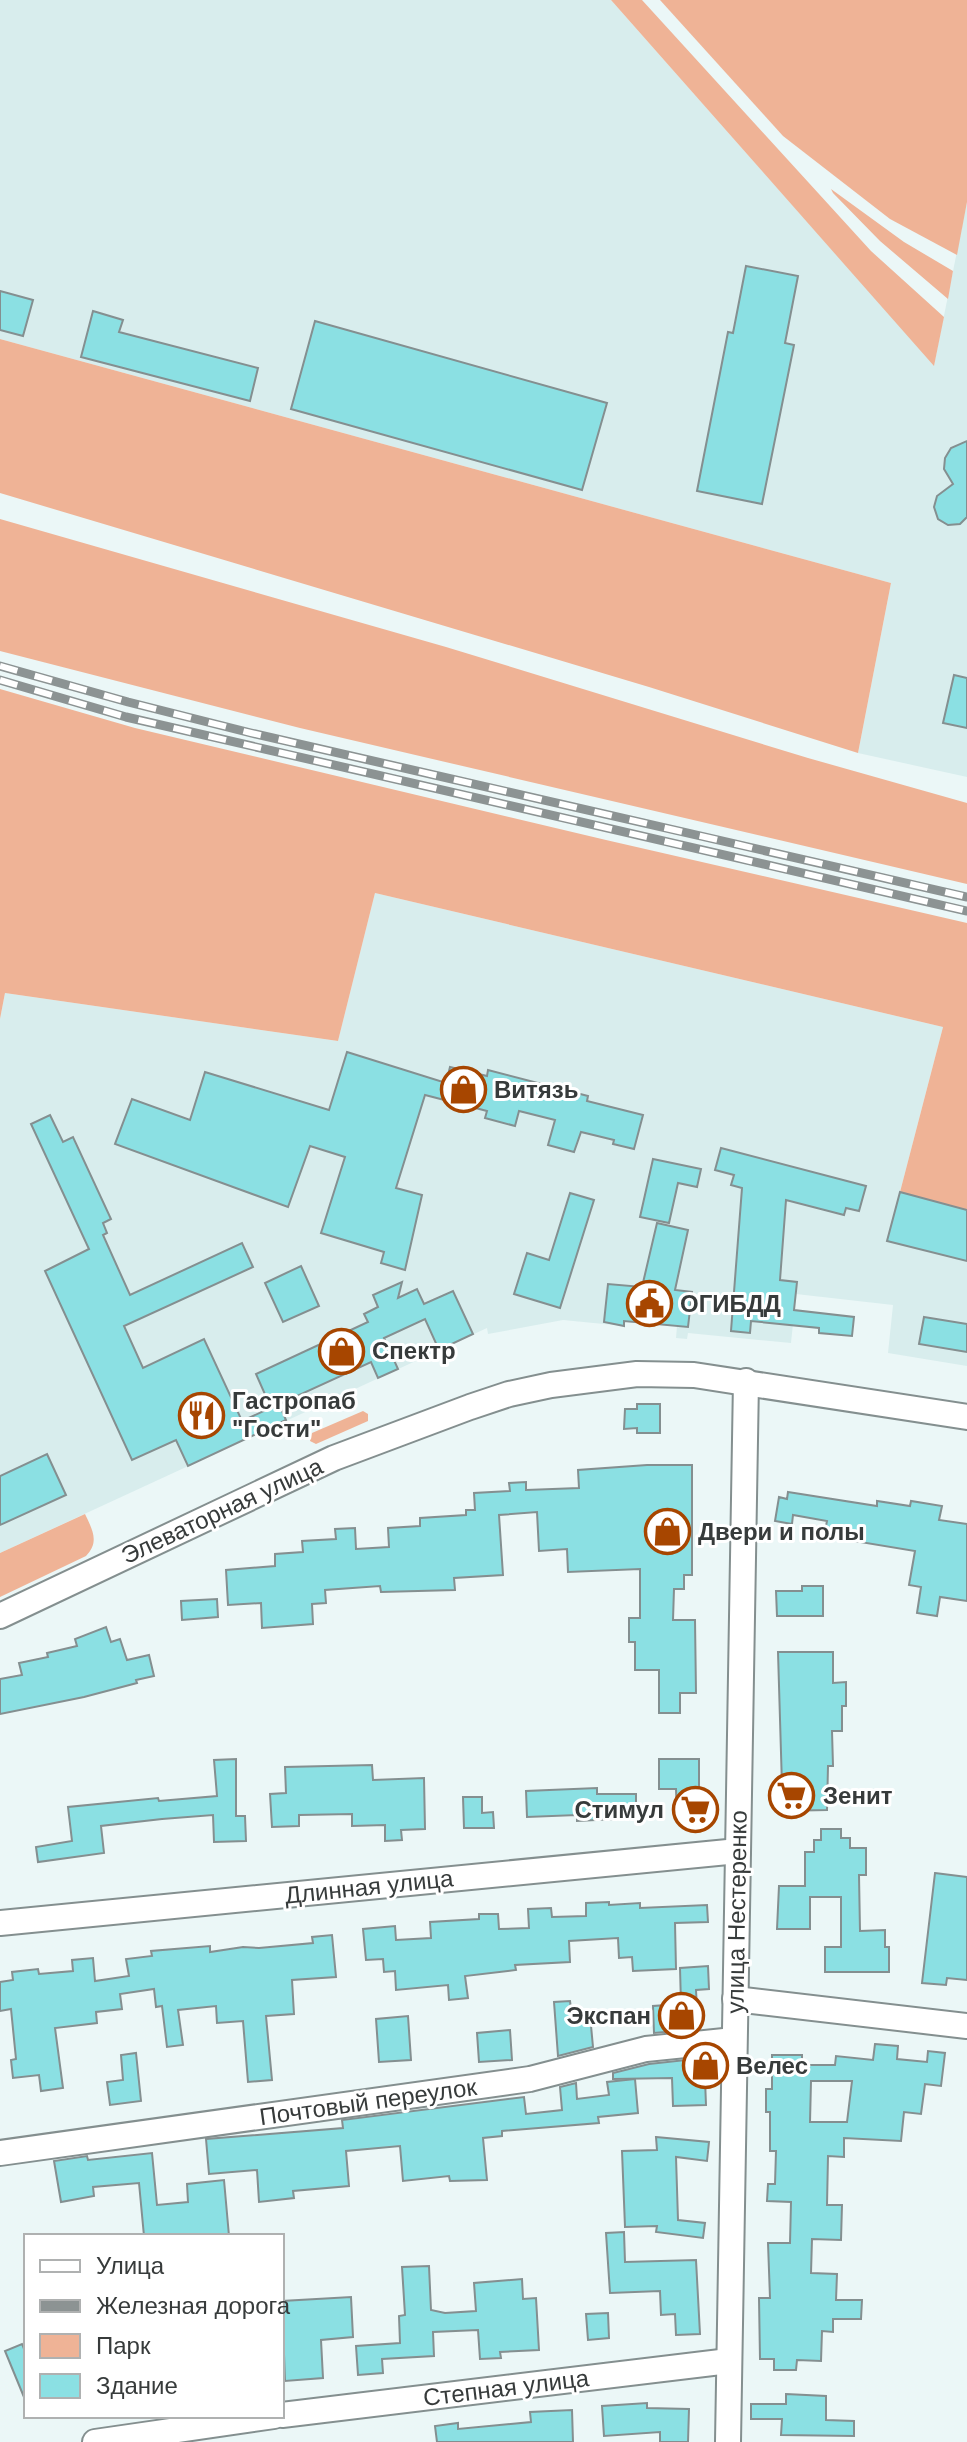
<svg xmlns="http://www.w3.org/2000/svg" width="967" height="2442" font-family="Arial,sans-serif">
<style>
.built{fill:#d8eded}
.green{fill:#efb396}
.building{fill:#8be0e3;stroke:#848f90;stroke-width:2;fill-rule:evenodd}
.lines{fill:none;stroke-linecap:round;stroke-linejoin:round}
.minor-casing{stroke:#848f8f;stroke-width:28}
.minor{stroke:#fff;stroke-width:24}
.rail-casing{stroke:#8c9393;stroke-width:9}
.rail{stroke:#fff;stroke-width:6;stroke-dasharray:18;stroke-linecap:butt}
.labels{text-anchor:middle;stroke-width:6;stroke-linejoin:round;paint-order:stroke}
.poi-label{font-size:24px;font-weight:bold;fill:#373b3b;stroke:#fff;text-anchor:start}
.street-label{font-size:24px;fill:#373b3b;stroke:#fff}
</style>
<rect width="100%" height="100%" fill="#ebf7f7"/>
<g class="built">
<polygon points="0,0 611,0 934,365 967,202 967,777 858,753 891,583 0,339"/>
<polygon points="375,893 943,1027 900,1192 967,1210 967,1366 888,1353 893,1305 796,1294 791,1343 688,1333 687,1339 676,1338 677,1326 625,1321 624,1326 563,1320 488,1334 487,1328 0,1553 0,1019 5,993 338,1041"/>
</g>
<g class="green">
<polygon points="611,0 642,0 871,251 944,317 934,366"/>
<polygon points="660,0 967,0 967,202 957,255 890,219 783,136"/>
<polygon points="831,189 904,242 953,271 948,299 880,241 833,193"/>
<polygon points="0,339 891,583 858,753 649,687 0,493"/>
<polygon points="0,519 446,647 808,758 967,803 967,884 300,728 0,651"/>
<polygon points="0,689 135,728 606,840 967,923 967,1210 900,1192 943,1027 375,893 338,1041 5,993 0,1019"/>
<polygon points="363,1411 368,1414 368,1421 316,1444 310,1441 312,1433"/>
<path d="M85,1514C92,1529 100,1542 86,1556L0,1597V1553Z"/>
</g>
<g class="building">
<polygon points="746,266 798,276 785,343 794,345 762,504 697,491 728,332 733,333"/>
<polygon points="0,291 33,300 23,336 0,330"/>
<polygon points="93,311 123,320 119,332 258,368 250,401 81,357"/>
<polygon points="315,321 607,403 582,490 291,409"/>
<polygon points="967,441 967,517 960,524 948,525 938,519 934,507 937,496 953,484 944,469 945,458 951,448"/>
<polygon points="954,675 967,678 967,728 943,723"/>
<polygon points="347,1052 446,1083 450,1067 487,1076 488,1070 588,1096 587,1101 643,1115 634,1149 613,1144 614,1140 581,1132 574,1152 548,1145 555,1120 519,1111 515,1126 485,1118 487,1111 425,1095 396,1188 422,1195 405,1270 381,1263 384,1252 321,1233 345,1157 310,1146 288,1207 115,1144 132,1099 190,1120 205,1072 329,1110"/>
<polygon points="50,1115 63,1142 73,1137 111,1219 103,1223 107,1233 103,1235 130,1295 242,1243 253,1267 124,1326 143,1368 204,1339 242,1421 279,1404 286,1420 188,1466 176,1440 132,1460 45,1271 89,1249 31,1124"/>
<polygon points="721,1148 866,1186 859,1211 846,1208 844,1215 786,1200 780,1280 797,1282 794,1310 854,1317 852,1336 819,1333 819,1328 751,1321 750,1333 731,1331 742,1188 731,1185 734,1175 715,1170"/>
<polygon points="653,1159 701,1169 697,1187 678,1183 669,1223 640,1217"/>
<polygon points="900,1192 967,1210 967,1261 887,1241"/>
<polygon points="570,1193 594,1200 560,1308 514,1294 527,1253 549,1260"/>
<polygon points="657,1223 688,1230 675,1290 692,1292 688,1327 624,1321 624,1326 604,1322 608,1284 642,1287"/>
<polygon points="301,1266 319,1306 283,1322 265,1283"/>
<polygon points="402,1282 398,1298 417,1289 424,1304 453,1291 473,1334 439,1350 425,1319 384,1338 398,1369 378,1378 371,1362 271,1408 256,1374 368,1322 364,1314 378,1307 373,1295"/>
<polygon points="924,1317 967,1324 967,1352 919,1344"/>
<polygon points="637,1404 660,1404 660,1433 637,1433 637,1428 624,1429 625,1409 637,1409"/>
<polygon points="47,1454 66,1495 0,1525 0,1476"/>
<polygon points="647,1465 692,1465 692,1575 684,1575 684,1589 674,1589 673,1620 695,1620 696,1693 680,1693 680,1713 659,1713 659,1670 635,1670 635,1642 629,1642 629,1618 640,1618 640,1569 568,1572 567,1549 539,1551 537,1512 499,1515 503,1575 454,1578 455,1590 381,1592 380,1586 325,1590 326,1603 312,1604 313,1624 262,1628 261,1603 228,1605 226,1570 275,1566 275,1554 303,1552 302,1541 336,1539 335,1529 355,1528 356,1549 389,1547 388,1528 420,1526 420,1518 466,1515 466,1510 475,1510 474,1493 510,1491 509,1483 526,1482 526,1490 579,1488 578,1470"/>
<polygon points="788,1492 877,1506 877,1501 910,1506 911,1501 942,1506 939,1520 967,1524 967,1601 940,1597 937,1616 917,1613 921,1587 909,1585 915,1551 824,1536 827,1521 793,1515 792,1524 775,1521 779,1497 787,1499"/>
<polygon points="802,1586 823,1586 823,1616 777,1616 776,1591 802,1591"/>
<polygon points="217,1599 218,1617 182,1620 181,1601"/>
<polygon points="106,1627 111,1642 120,1639 127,1660 149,1655 154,1676 136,1680 137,1683 84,1697 0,1714 0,1679 22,1675 19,1663 48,1657 47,1653 77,1646 75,1639"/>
<polygon points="778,1652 833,1652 833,1683 846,1682 846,1706 842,1706 842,1731 832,1731 833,1766 828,1766 827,1810 779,1811 779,1786 782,1786"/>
<polygon points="236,1759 236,1816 245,1816 246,1841 214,1842 213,1815 162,1819 101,1826 104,1853 38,1862 36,1847 72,1841 68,1807 158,1798 159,1801 217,1796 214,1760"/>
<polygon points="659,1759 699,1759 699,1800 709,1800 709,1819 677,1819 676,1789 659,1789"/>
<polygon points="372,1765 373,1780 424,1778 425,1829 401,1830 402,1840 385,1841 385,1825 352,1826 352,1814 299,1815 299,1826 272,1827 270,1794 286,1793 285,1767"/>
<polygon points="597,1788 597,1794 636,1794 636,1818 577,1821 577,1815 527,1817 526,1791"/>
<polygon points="463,1797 482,1797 482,1813 493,1812 494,1828 464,1828"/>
<polygon points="821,1829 841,1829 841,1838 850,1838 850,1848 866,1848 866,1875 859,1875 860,1931 885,1930 885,1947 889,1947 889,1972 825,1972 825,1947 841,1947 841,1897 810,1897 810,1929 777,1929 779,1886 805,1886 805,1852 814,1852 814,1840 821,1840"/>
<polygon points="935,1873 967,1877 967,1980 947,1978 946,1985 922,1983"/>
<polygon points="609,1902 609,1905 640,1903 640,1908 707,1905 708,1922 675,1923 676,1969 633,1971 632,1957 619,1958 618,1938 569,1941 570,1962 515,1965 516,1970 465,1976 468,1998 449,2000 448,1985 396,1990 395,1971 384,1972 383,1959 366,1960 363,1929 395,1926 396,1940 431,1938 430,1922 479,1919 479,1914 498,1914 499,1929 529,1928 528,1909 551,1908 552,1917 586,1916 586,1903"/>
<polygon points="332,1935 336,1977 292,1980 294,2014 266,2016 272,2080 248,2082 243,2021 217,2023 216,2006 178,2010 183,2045 167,2047 162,2006 156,2007 154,1989 120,1994 122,2009 96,2012 97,2023 55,2028 63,2088 41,2091 39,2075 13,2078 11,2060 16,2059 11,2009 0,2011 0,1982 13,1980 12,1972 38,1969 39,1974 73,1971 72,1960 93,1958 95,1981 129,1976 126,1959 152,1956 151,1951 210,1946 210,1952 243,1947 259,1948 313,1943 312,1937"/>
<polygon points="708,1966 709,1989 696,1990 698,2029 654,2033 653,2006 681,2004 680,1968"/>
<polygon points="570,2001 572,2016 590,2015 593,2047 558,2056 554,2002"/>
<polygon points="408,2016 411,2060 379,2062 376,2019"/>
<polygon points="510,2030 512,2060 479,2062 477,2033"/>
<path d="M875,2044L898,2046L897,2059L927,2062L928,2051L945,2053L941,2086L925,2084L921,2114L904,2112L901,2141L844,2138V2157L828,2156L827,2205H842L841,2240L812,2239L811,2273L837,2274L836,2300H862L861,2319H833V2332L822,2331L821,2361L797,2360L796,2370H774V2359H760L759,2298H770L768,2243H790L791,2202L767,2201L768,2184H775L776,2151H770V2112H766V2089H772V2055H802V2065H835L836,2056L873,2060ZM811,2081H852L847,2122H810Z"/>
<polygon points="136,2053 141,2101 110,2105 107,2082 123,2080 121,2055"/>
<polygon points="713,2057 713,2079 705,2079 706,2105 673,2106 672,2078 613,2079 613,2073 649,2064"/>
<polygon points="635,2079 638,2113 598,2117 599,2123 502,2131 502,2136 483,2138 487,2180 450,2181 449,2176 403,2181 400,2146 346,2151 349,2186 293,2191 294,2198 259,2202 257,2170 209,2174 206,2139 343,2128 342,2120 524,2097 526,2114 562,2110 560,2087 576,2083 577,2099 609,2095 607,2082"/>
<polygon points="656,2137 709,2142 707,2161 676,2157 678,2220 705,2223 703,2238 656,2232 657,2226 625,2227 622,2151 657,2150"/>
<polygon points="152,2153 157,2205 188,2202 187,2184 224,2180 229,2236 144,2236 139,2183 93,2187 94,2196 61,2202 54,2161 87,2156 88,2160"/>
<polygon points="624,2232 625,2262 696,2260 700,2334 676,2335 675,2314 661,2315 660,2291 610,2293 606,2233"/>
<polygon points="429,2266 431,2310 445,2313 476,2311 474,2283 522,2279 523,2299 536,2298 539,2350 500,2352 501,2358 480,2359 478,2330 433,2332 434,2356 382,2359 383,2373 358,2375 356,2346 400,2343 399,2316 405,2315 402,2267"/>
<polygon points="351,2297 353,2337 321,2340 323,2378 285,2381 282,2301"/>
<polygon points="608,2313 609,2338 588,2340 586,2314"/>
<polygon points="22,2344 26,2354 26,2402 5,2351"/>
<polygon points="786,2394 826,2396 826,2420 854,2421 854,2436 781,2435 782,2419 751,2419 751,2404 786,2404"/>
<polygon points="647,2403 647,2408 689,2409 688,2442 660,2442 660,2432 604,2436 602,2406"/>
<polygon points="572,2410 573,2442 437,2442 435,2426 458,2423 458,2429 531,2422 530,2412"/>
</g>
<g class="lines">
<defs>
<g id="minor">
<polyline points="0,1616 334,1458 470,1407 509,1394 551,1385 637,1374 694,1375 967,1417"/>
<polyline points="0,1923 738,1851"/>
<polyline points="735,1999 967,2026"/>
<polyline points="0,2153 530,2079 646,2049 734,2040"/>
<polyline points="282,2415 729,2361"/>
<polyline points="95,2442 274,2416"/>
<polyline points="728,2442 746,1381"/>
</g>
</defs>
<use href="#minor" class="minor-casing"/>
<use href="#minor" class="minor"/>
<defs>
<g id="rail">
<polyline points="0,666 128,702 251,733 967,897"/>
<polyline points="0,680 126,717 967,911"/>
</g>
</defs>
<use href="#rail" class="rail-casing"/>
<use href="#rail" class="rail"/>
</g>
<defs>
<symbol id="shop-ring" viewBox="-11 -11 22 22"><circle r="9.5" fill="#fff" stroke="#a74600" stroke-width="1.5"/><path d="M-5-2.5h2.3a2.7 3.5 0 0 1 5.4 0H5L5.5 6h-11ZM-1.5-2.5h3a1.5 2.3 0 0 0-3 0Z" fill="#a74600"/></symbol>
<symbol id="civic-ring" viewBox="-11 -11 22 22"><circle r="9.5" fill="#fff" stroke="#a74600" stroke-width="1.5"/><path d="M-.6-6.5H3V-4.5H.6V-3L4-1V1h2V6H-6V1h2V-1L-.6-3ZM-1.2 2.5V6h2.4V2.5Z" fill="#a74600"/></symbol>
<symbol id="restaurant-ring" viewBox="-11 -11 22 22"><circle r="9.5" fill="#fff" stroke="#a74600" stroke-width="1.5"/><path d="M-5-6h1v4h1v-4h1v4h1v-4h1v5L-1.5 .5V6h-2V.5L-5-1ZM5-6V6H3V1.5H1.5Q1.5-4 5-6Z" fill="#a74600"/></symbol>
<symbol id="supermarket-ring" viewBox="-11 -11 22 22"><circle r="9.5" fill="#fff" stroke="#a74600" stroke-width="1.5"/><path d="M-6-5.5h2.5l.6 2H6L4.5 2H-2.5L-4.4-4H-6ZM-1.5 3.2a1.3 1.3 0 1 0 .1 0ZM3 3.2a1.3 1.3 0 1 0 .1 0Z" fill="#a74600"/></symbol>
</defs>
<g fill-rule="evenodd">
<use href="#shop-ring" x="438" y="1064" width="51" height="51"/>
<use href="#civic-ring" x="624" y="1278" width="51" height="51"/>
<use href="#shop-ring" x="316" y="1326" width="51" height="51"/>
<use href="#restaurant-ring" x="176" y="1390" width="51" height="51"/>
<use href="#shop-ring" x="642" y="1506" width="51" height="51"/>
<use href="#supermarket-ring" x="766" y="1770" width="51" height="51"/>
<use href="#supermarket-ring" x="670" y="1784" width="51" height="51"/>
<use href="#shop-ring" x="656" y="1990" width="51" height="51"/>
<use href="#shop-ring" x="680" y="2040" width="51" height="51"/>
</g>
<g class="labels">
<g class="poi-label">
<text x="494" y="1098">Витязь</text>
<text x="680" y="1312">ОГИБДД</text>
<text x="372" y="1359">Спектр</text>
<text x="232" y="1409">Гастропаб<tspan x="232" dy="28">"Гости"</tspan></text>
<text x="698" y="1540">Двери и полы</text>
<text x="823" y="1804">Зенит</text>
<text x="664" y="1818" text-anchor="end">Стимул</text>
<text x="651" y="2024" text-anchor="end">Экспан</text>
<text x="736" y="2074">Велес</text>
</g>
<g class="street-label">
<text transform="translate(222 1511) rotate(-25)" y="8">Элеваторная улица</text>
<text transform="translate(369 1887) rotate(-6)" y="8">Длинная улица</text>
<text transform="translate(737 1912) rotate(-89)" y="8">улица Нестеренко</text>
<text transform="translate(368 2102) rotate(-8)" y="8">Почтовый переулок</text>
<text transform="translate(506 2388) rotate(-7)" y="8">Степная улица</text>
</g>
</g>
<rect x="24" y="2234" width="260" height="184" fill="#ffffff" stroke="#afb1b1" stroke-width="2"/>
<rect x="40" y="2260" width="40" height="12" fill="#ffffff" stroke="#afb1b1" stroke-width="2"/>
<text x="96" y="2274" font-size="24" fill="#373b3b">Улица</text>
<rect x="40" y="2300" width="40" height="12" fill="#8c9393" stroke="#afb1b1" stroke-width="2"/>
<text x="96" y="2314" font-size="24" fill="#373b3b">Железная дорога</text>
<rect x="40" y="2334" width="40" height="24" fill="#efb396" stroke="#afb1b1" stroke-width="2"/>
<text x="96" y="2354" font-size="24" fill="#373b3b">Парк</text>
<rect x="40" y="2374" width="40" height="24" fill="#8be0e3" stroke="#afb1b1" stroke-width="2"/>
<text x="96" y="2394" font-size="24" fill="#373b3b">Здание</text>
</svg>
